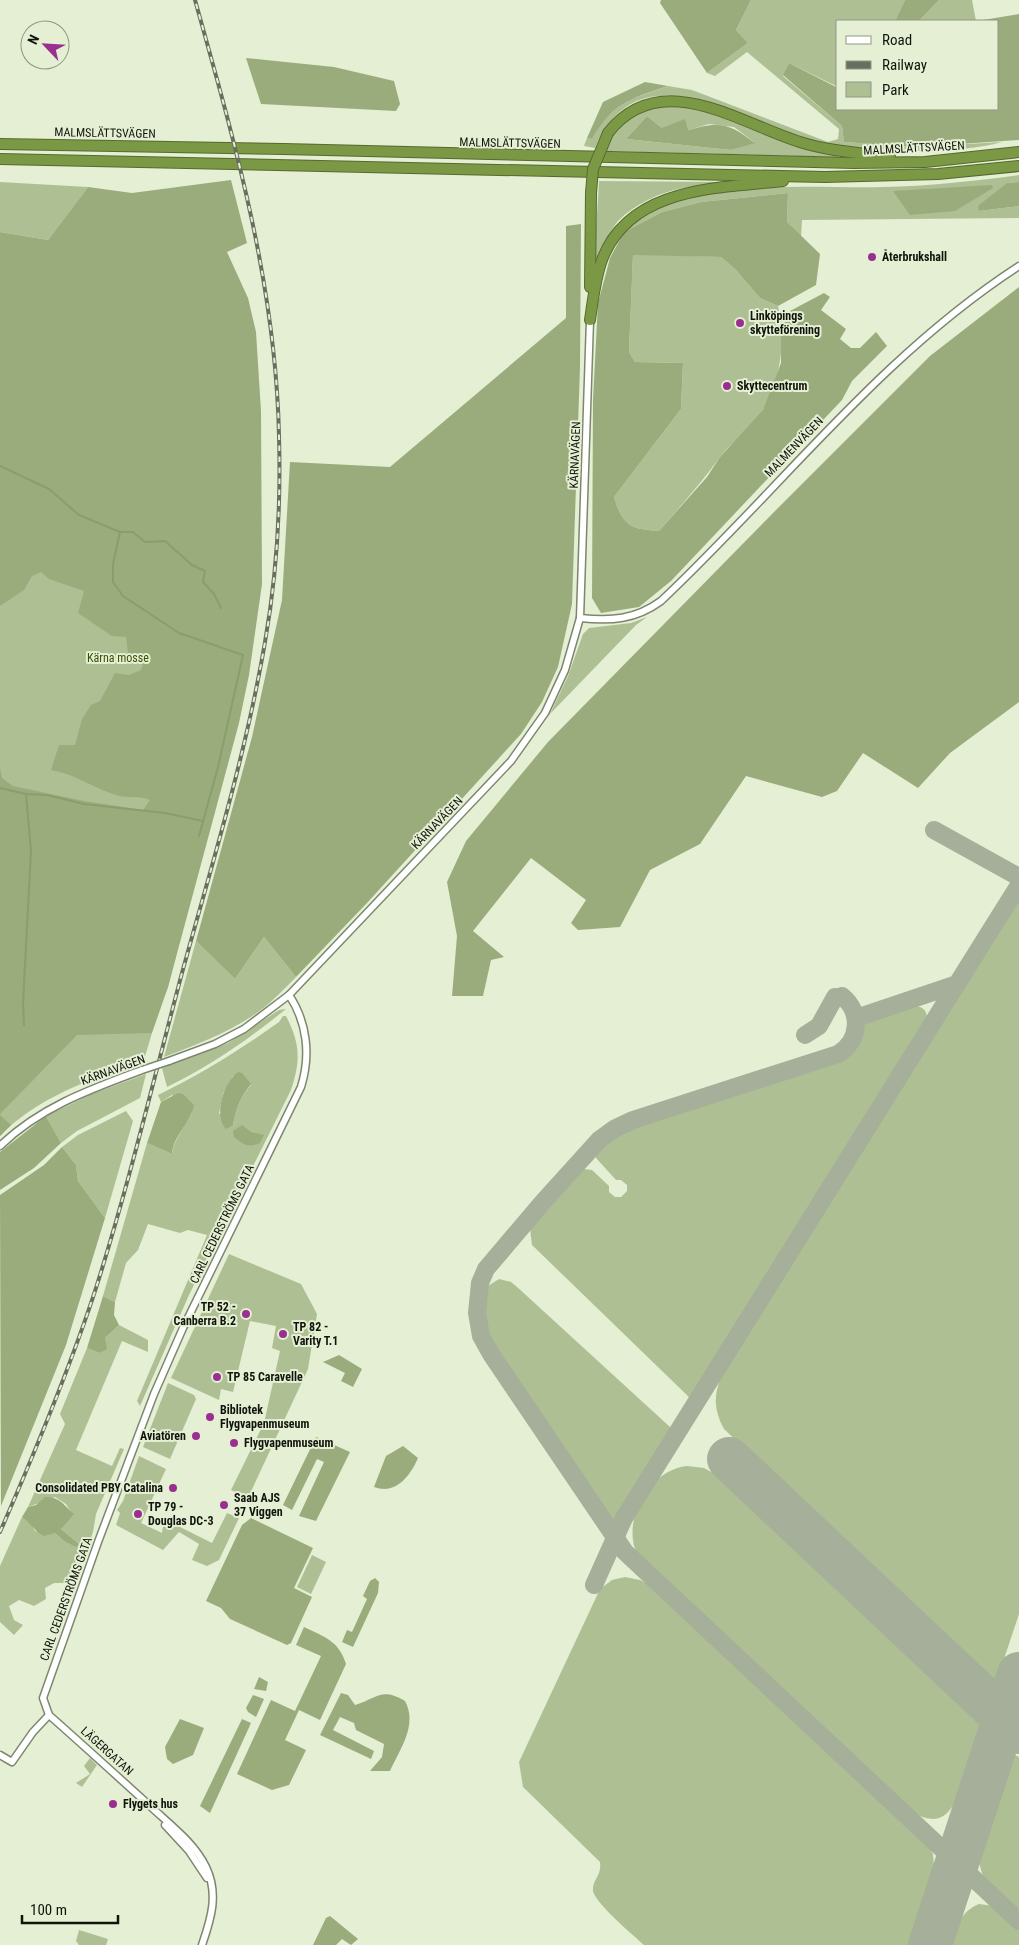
<svg xmlns="http://www.w3.org/2000/svg" width="1019" height="1945" font-family="'Roboto Condensed',sans-serif">
<style>
.green{fill:#aec093;fill-rule:evenodd}
.forest{fill:#9aac7b}
.lines{fill:none;stroke-linecap:round;stroke-linejoin:round}
.stream{stroke:#8a9d6d;stroke-width:2}
.taxiway{stroke:#a6af99;stroke-width:18}
.runway{stroke:#a6af99;stroke-width:44}
.tertiary-casing{stroke:#7d876f;stroke-width:9}
.motorway-casing{stroke:#566a30;stroke-width:12}
.tertiary{stroke:#fff;stroke-width:6}
.motorway{stroke:#7b9844;stroke-width:10}
.rail-casing{stroke:#686f5e;stroke-width:4}
.rail{stroke:#e4efd4;stroke-width:2;stroke-dasharray:5.5;stroke-linecap:butt}
.tertiary-bridge-casing{stroke:#7d876f;stroke-width:9;stroke-linecap:butt}
.motorway-bridge-casing{stroke:#566a30;stroke-width:12;stroke-linecap:butt}
.tertiary-bridge{stroke:#fff;stroke-width:6}
.motorway-bridge{stroke:#7b9844;stroke-width:10}
.poi-dot{fill:#9a2f90;stroke:#e4efd4;stroke-width:2}
.labels{text-anchor:middle;stroke-width:4;stroke-linejoin:round;paint-order:stroke}
.street-label{font-size:12px;fill:#11140b;stroke:#e4efd4}
.poi-label{font-size:12px;font-weight:bold;fill:#11140b;stroke:#e4efd4;text-anchor:start}
.park-label{font-size:12px;fill:#3b5000;stroke:#e4efd4}
</style>
<rect width="100%" height="100%" fill="#e4efd4"/>
<g class="green">
<path d="M751,0H905L895,21H838V87L789,63L783,76L842,126L844,142L917,147L1002,142C953,156 864,152 814,141C743,124 640,44 595,148L584,146L587,138L592,139L603,120L625,101L668,86L692,90L828,142L838,139L839,129L747,52L715,76L707,73L748,43L736,30Z"/>
<polygon points="939,0 972,0 976,21 919,21"/>
<path d="M665,105L688,106L751,128L837,155V157L604,151C619,120 633,114 665,105ZM647,116L662,128L688,130L709,124L734,127L754,142L731,150L626,139Z"/>
<path d="M1019,175V182L1007,183L979,211L1019,206V218L802,220L801,237L787,222L788,193L701,202L662,212L624,232C684,174 805,189 883,187C928,186 974,181 1019,175Z"/>
<path d="M599,181L722,182C711,187 695,186 684,188C660,192 635,204 618,221C607,233 605,255 594,265Z"/>
<polygon points="0,182 88,187 48,240 0,232"/>
<path d="M633,254L721,257L736,270L760,298L778,306C786,341 781,378 763,410C753,428 732,441 720,457C701,483 680,507 659,531C630,529 623,526 614,497L681,409L683,363L635,362L629,352Z"/>
<path d="M0,369L246,618L175,960L168,987L149,1033H152L143,1063C94,1076 35,1099 0,1136Z"/>
<polygon points="647,617 636,625 550,714 568,676 583,634 589,628 631,623"/>
<path d="M1019,896V1614L995,1686L724,1429C712,1407 714,1390 725,1369Z"/>
<path d="M264,937L296,977C285,988 274,1000 262,1009C232,1032 198,1044 164,1057L196,941L235,979Z"/>
<path d="M913,1005C921,1007 926,1008 927,1017L691,1399L532,1245L530,1228L584,1169L592,1170L609,1186V1192L615,1197H621L627,1191V1185L621,1180H616L596,1158L595,1154L611,1138L621,1132L838,1060C862,1046 853,1037 867,1022Z"/>
<path d="M286,1009C249,1039 211,1066 167,1087L162,1068L228,1043L279,1010Z"/>
<path d="M283,1016H286C300,1043 301,1060 291,1090L189,1295L140,1406L137,1401L207,1235L188,1230L180,1233L148,1224L138,1250L126,1263L115,1302L103,1296L147,1143L172,1154C173,1141 186,1125 192,1113L172,1095L161,1102L158,1095C201,1074 240,1050 279,1022ZM233,1076L251,1085C240,1098 236,1109 233,1125L219,1113L223,1094Z"/>
<polygon points="146,1074 140,1098 77,1131 61,1143 46,1116 92,1094"/>
<polygon points="126,1111 133,1121 105,1218 78,1181 76,1165 62,1147 78,1135"/>
<polygon points="229,1254 301,1284 317,1314 308,1369 248,1498 231,1490 264,1423 280,1351 272,1348 276,1326 250,1321 233,1392 221,1389 219,1400 171,1378"/>
<path d="M499,1279L511,1282L516,1286L670,1427V1431L615,1523L608,1519L497,1353C488,1331 479,1309 488,1286Z"/>
<polygon points="119,1325 148,1340 148,1352 122,1341 76,1450 112,1466 120,1448 124,1449 96,1514 93,1532 75,1583 54,1583 45,1588 46,1599 34,1606 19,1600 9,1606 14,1620 23,1625 14,1635 0,1622 0,1566 22,1517 31,1523 35,1531 55,1533 64,1541 79,1544 61,1529 71,1512 66,1504 55,1497 28,1507 65,1424 60,1414 87,1348 99,1353 105,1338"/>
<polygon points="168,1383 194,1395 196,1399 170,1459 143,1447"/>
<polygon points="139,1456 166,1469 141,1523 162,1533 164,1519 212,1543 227,1513 239,1518 219,1560 207,1566 192,1560 199,1544 179,1532 163,1550 116,1525 120,1513 117,1510 123,1501"/>
<path d="M687,1466L704,1468L715,1474L982,1724C977,1740 971,1756 966,1772C957,1798 950,1833 914,1813L639,1558C619,1523 648,1470 687,1466Z"/>
<polygon points="312,1555 326,1562 311,1594 297,1587"/>
<path d="M625,1577L640,1580L653,1587L927,1844L933,1854L934,1867L908,1945H644C633,1935 595,1903 593,1891C592,1880 602,1876 600,1862L523,1787L519,1762L600,1589L612,1580Z"/>
<polygon points="1015,1755 1019,1757 1019,1911 983,1877 979,1862 1012,1757"/>
<polygon points="90,1758 97,1765 82,1787 76,1783 90,1774 84,1766"/>
<path d="M979,1904L994,1906L1019,1928V1945H950C956,1927 960,1912 979,1904Z"/>
<polygon points="79,1930 108,1939 106,1945 79,1945 76,1941"/>
</g>
<g class="forest">
<polygon points="661,0 751,0 736,30 748,43 707,73 660,3"/>
<polygon points="905,0 939,0 919,21 895,21"/>
<polygon points="1019,14 1019,140 917,147 844,142 842,126 783,75 789,63 838,88 838,109 998,109 998,21 977,21"/>
<polygon points="246,58 334,67 394,81 400,104 396,111 261,104"/>
<path d="M645,82L668,86C630,99 613,102 592,139L587,138L603,102Z"/>
<path d="M647,116L662,128L685,119L688,130C720,121 729,123 755,143L731,150L626,139Z"/>
<path d="M231,180L247,243L227,252L248,298L256,332L261,411L262,584L249,675L239,723L168,987L152,1033L77,1035L0,1114V768L2,778L13,786L84,801L143,810L150,800C139,795 128,799 116,795C93,788 75,774 51,770L59,745H75L82,719L91,705L100,701L115,673L129,675L141,670L145,656L139,653L135,660H129L126,637L112,636L78,613L84,591L49,579L41,572L32,576L24,590L0,606V232L48,240L88,187L132,193Z"/>
<polygon points="1019,182 1019,206 979,211 978,206 1007,183"/>
<polygon points="992,185 993,188 955,211 910,215 893,191"/>
<path d="M788,193L787,222L820,254L816,285L778,306L760,298L736,270L721,257L633,255L629,352L635,362L683,363L681,409L614,497C623,526 630,529 659,531L707,477L720,457L763,410L781,363V318L790,311L824,293L830,297L821,310L846,329L840,339L851,348H860L876,332L887,346L852,381L842,400L671,581L639,607L601,613L592,598L593,400L598,303L610,258L624,232L662,212L701,202Z"/>
<polygon points="581,224 580,367 572,604 558,667 542,702 521,734 367,903 296,977 264,937 235,979 196,941 252,737 282,600 290,462 390,467 566,318 566,226"/>
<polygon points="1019,287 1019,702 950,753 918,788 863,753 837,791 822,797 746,776 700,844 650,870 620,927 578,930 571,923 586,900 531,858 473,931 504,957 491,960 483,996 452,996 457,936 447,882 466,841 548,742 778,508 930,356"/>
<path d="M238,1072L242,1073L251,1084C240,1098 236,1109 233,1125L226,1129C213,1115 224,1082 238,1072Z"/>
<path d="M178,1093L183,1094L194,1105C191,1123 173,1136 172,1154L147,1143L161,1102Z"/>
<polygon points="0,1115 11,1125 0,1136"/>
<polygon points="46,1116 61,1143 34,1168 0,1190 0,1152"/>
<path d="M242,1125L251,1132L264,1135L260,1143C248,1148 244,1145 234,1137L233,1131Z"/>
<polygon points="62,1147 76,1165 78,1181 105,1218 66,1345 1,1506 0,1195 44,1165"/>
<polygon points="103,1296 115,1302 114,1315 119,1325 105,1338 107,1349 99,1353 87,1348"/>
<polygon points="339,1355 362,1369 353,1387 341,1381 345,1373 323,1362"/>
<polygon points="316,1437 350,1452 316,1521 299,1516 324,1462 317,1459 292,1510 283,1505"/>
<path d="M403,1446L418,1458C410,1476 396,1495 374,1487L386,1456Z"/>
<path d="M45,1497C61,1497 63,1505 74,1514L61,1529L79,1544L76,1547L64,1541L55,1533L44,1536C34,1531 31,1523 22,1517L28,1507L36,1505Z"/>
<polygon points="251,1518 313,1548 294,1588 312,1597 291,1643 287,1645 230,1619 221,1608 206,1601 242,1525"/>
<polygon points="375,1578 379,1582 378,1593 353,1647 342,1642 347,1630 352,1632 367,1599 363,1596 370,1581"/>
<path d="M304,1627C325,1637 339,1641 346,1664L320,1720L299,1710L285,1740L306,1750L289,1785L272,1790L237,1774L271,1700L295,1711L321,1656L296,1645Z"/>
<polygon points="259,1677 268,1682 266,1691 254,1689"/>
<path d="M341,1693L348,1695L355,1705C378,1698 381,1687 405,1701C418,1725 400,1749 390,1771H370L382,1757L384,1744L356,1730L354,1723L340,1717L333,1730L374,1751L371,1759L320,1735Z"/>
<polygon points="253,1695 264,1699 256,1717 248,1712 246,1708"/>
<polygon points="180,1719 204,1728 193,1755 173,1764 167,1759 165,1747"/>
<polygon points="242,1719 251,1723 210,1813 200,1806"/>
<polygon points="330,1916 358,1939 351,1945 342,1939 336,1945 313,1945 326,1918"/>
</g>
<g class="lines">
<g class="stream">
<polyline points="0,466 49,489 79,515 120,532 133,532 145,542 165,541 192,565 205,571 203,582 214,594 221,608"/>
<polyline points="120,532 113,564 113,582 123,596 179,633 243,655 218,767 199,836"/>
<polyline points="0,788 26,794 31,851 23,1003 24,1025"/>
<polyline points="26,794 47,795 84,804 165,813 203,821"/>
</g>
<g class="taxiway">
<polyline points="934,830 1019,877"/>
<path d="M842,996C862,1012 860,1041 838,1054L633,1120L614,1129L599,1140L542,1203L486,1269L480,1283L477,1313L481,1336L491,1354L625,1552L1019,1921"/>
<polyline points="856,1018 957,984 1019,885"/>
<polyline points="805,1035 819,1026 835,997"/>
<polyline points="594,1585 624,1518 957,984"/>
</g>
<g class="runway">
<polyline points="729,1459 1019,1732"/>
<polyline points="930,1945 1019,1674"/>
</g>
<defs>
<g id="tertiary">
<path d="M580,618C611,621 635,620 661,601C780,489 880,356 1019,266"/>
<polyline points="169,1061 215,1044 244,1029 289,995 511,761 545,713 565,670 580,618 590,320"/>
<path d="M0,1146C40,1107 91,1089 142,1070"/>
<polyline points="0,1755 12,1762 33,1732 49,1715"/>
<polyline points="165,1825 189,1851 207,1878"/>
<path d="M202,1945C211,1919 219,1894 206,1867C194,1842 169,1824 149,1805C116,1775 83,1745 49,1715L43,1698L98,1542L154,1394L183,1328L301,1087C311,1055 307,1022 289,995"/>
</g>
<g id="motorway">
<path d="M608,133C660,66 739,123 800,142C828,151 860,153 890,157"/>
<polyline points="0,144 284,149 854,163 925,162 1019,152"/>
<polyline points="0,159 825,177 938,174 1019,166"/>
<polyline points="590,287 591,193"/>
<path d="M590,320C593,300 595,279 602,260C629,187 717,188 783,181"/>
</g>
</defs>
<use href="#tertiary" class="tertiary-casing"/>
<use href="#motorway" class="motorway-casing"/>
<use href="#tertiary" class="tertiary"/>
<use href="#motorway" class="motorway"/>
<defs>
<path id="rail" d="M0,1532C35,1452 69,1371 96,1288C129,1184 154,1078 182,973C212,864 246,754 265,642C277,574 281,505 279,436C276,286 235,143 195,0"/>
</defs>
<use href="#rail" class="rail-casing"/>
<use href="#rail" class="rail"/>
<defs>
<polyline id="tertiary-bridge" points="142,1070 169,1061"/>
<polyline id="motorway-bridge" points="591,193 593,169 608,133"/>
</defs>
<use href="#tertiary-bridge" class="tertiary-bridge-casing"/>
<use href="#motorway-bridge" class="motorway-bridge-casing"/>
<use href="#tertiary-bridge" class="tertiary-bridge"/>
<use href="#motorway-bridge" class="motorway-bridge"/>
</g>
<g class="poi-dot">
<circle cx="872" cy="257" r="5"/>
<circle cx="740" cy="323" r="5"/>
<circle cx="727" cy="386" r="5"/>
<circle cx="246" cy="1314" r="5"/>
<circle cx="283" cy="1334" r="5"/>
<circle cx="217" cy="1377" r="5"/>
<circle cx="210" cy="1417" r="5"/>
<circle cx="196" cy="1436" r="5"/>
<circle cx="234" cy="1443" r="5"/>
<circle cx="173" cy="1488" r="5"/>
<circle cx="224" cy="1505" r="5"/>
<circle cx="138" cy="1514" r="5"/>
<circle cx="113" cy="1804" r="5"/>
</g>
<g class="labels">
<g class="street-label">
<text transform="translate(105 133) rotate(1)" y="4">MALMSLÄTTSVÄGEN</text>
<text transform="translate(510 143) rotate(1)" y="4">MALMSLÄTTSVÄGEN</text>
<text transform="translate(914 148) rotate(-3)" y="4">MALMSLÄTTSVÄGEN</text>
<text transform="translate(794 447) rotate(-46)" y="4">MALMENVÄGEN</text>
<text transform="translate(575 455) rotate(-88)" y="4">KÄRNAVÄGEN</text>
<text transform="translate(437 823) rotate(-46)" y="4">KÄRNAVÄGEN</text>
<text transform="translate(113 1070) rotate(-20)" y="4">KÄRNAVÄGEN</text>
<text transform="translate(222 1224) rotate(-64)" y="4">CARL CEDERSTRÖMS GATA</text>
<text transform="translate(66 1599) rotate(-70)" y="4">CARL CEDERSTRÖMS GATA</text>
<text transform="translate(107 1751) rotate(42)" y="4">LÄGERGATAN</text>
</g>
<g class="poi-label">
<text x="882" y="261">Återbrukshall</text>
<text x="750" y="320">Linköpings<tspan x="750" dy="14">skytteförening</tspan></text>
<text x="737" y="390">Skyttecentrum</text>
<text x="236" y="1311" text-anchor="end">TP 52 -<tspan x="236" dy="14">Canberra B.2</tspan></text>
<text x="293" y="1331">TP 82 -<tspan x="293" dy="14">Varity T.1</tspan></text>
<text x="227" y="1381">TP 85 Caravelle</text>
<text x="220" y="1414">Bibliotek<tspan x="220" dy="14">Flygvapenmuseum</tspan></text>
<text x="186" y="1440" text-anchor="end">Aviatören</text>
<text x="244" y="1447">Flygvapenmuseum</text>
<text x="163" y="1492" text-anchor="end">Consolidated PBY Catalina</text>
<text x="234" y="1502">Saab AJS<tspan x="234" dy="14">37 Viggen</tspan></text>
<text x="148" y="1511">TP 79 -<tspan x="148" dy="14">Douglas DC-3</tspan></text>
<text x="123" y="1808">Flygets hus</text>
</g>
<g class="park-label">
<text x="118" y="662">Kärna mosse</text>
</g>
</g>
<rect x="836" y="20" width="162" height="90" fill="#e4efd4" stroke="#909784"/>
<rect x="846" y="36" width="25" height="8" fill="#ffffff" stroke="#909784"/>
<text x="882" y="45" font-size="15" fill="#11140b">Road</text>
<rect x="846" y="61" width="25" height="8" fill="#686f5e" stroke="#909784"/>
<text x="882" y="70" font-size="15" fill="#11140b">Railway</text>
<rect x="846" y="82" width="25" height="15" fill="#aec093" stroke="#909784"/>
<text x="882" y="95" font-size="15" fill="#11140b">Park</text>
<g transform="translate(45 45) rotate(295)"><circle r="24" fill="#e4efd4" stroke="#909784"/>
<path d="M0-4L9 19L0 12L-9 19Z" fill="#9a2f90"/>
<text y="-8" font-size="14" font-weight="bold" text-anchor="middle" fill="#11140b">N</text>
</g>
<path d="M22 1915v8h96v-8" fill="none" stroke="#11140b" stroke-width="2.5"/>
<text x="30" y="1915" font-size="15" fill="#11140b" stroke="#e4efd4" stroke-width="4" paint-order="stroke">100 m</text>
</svg>
